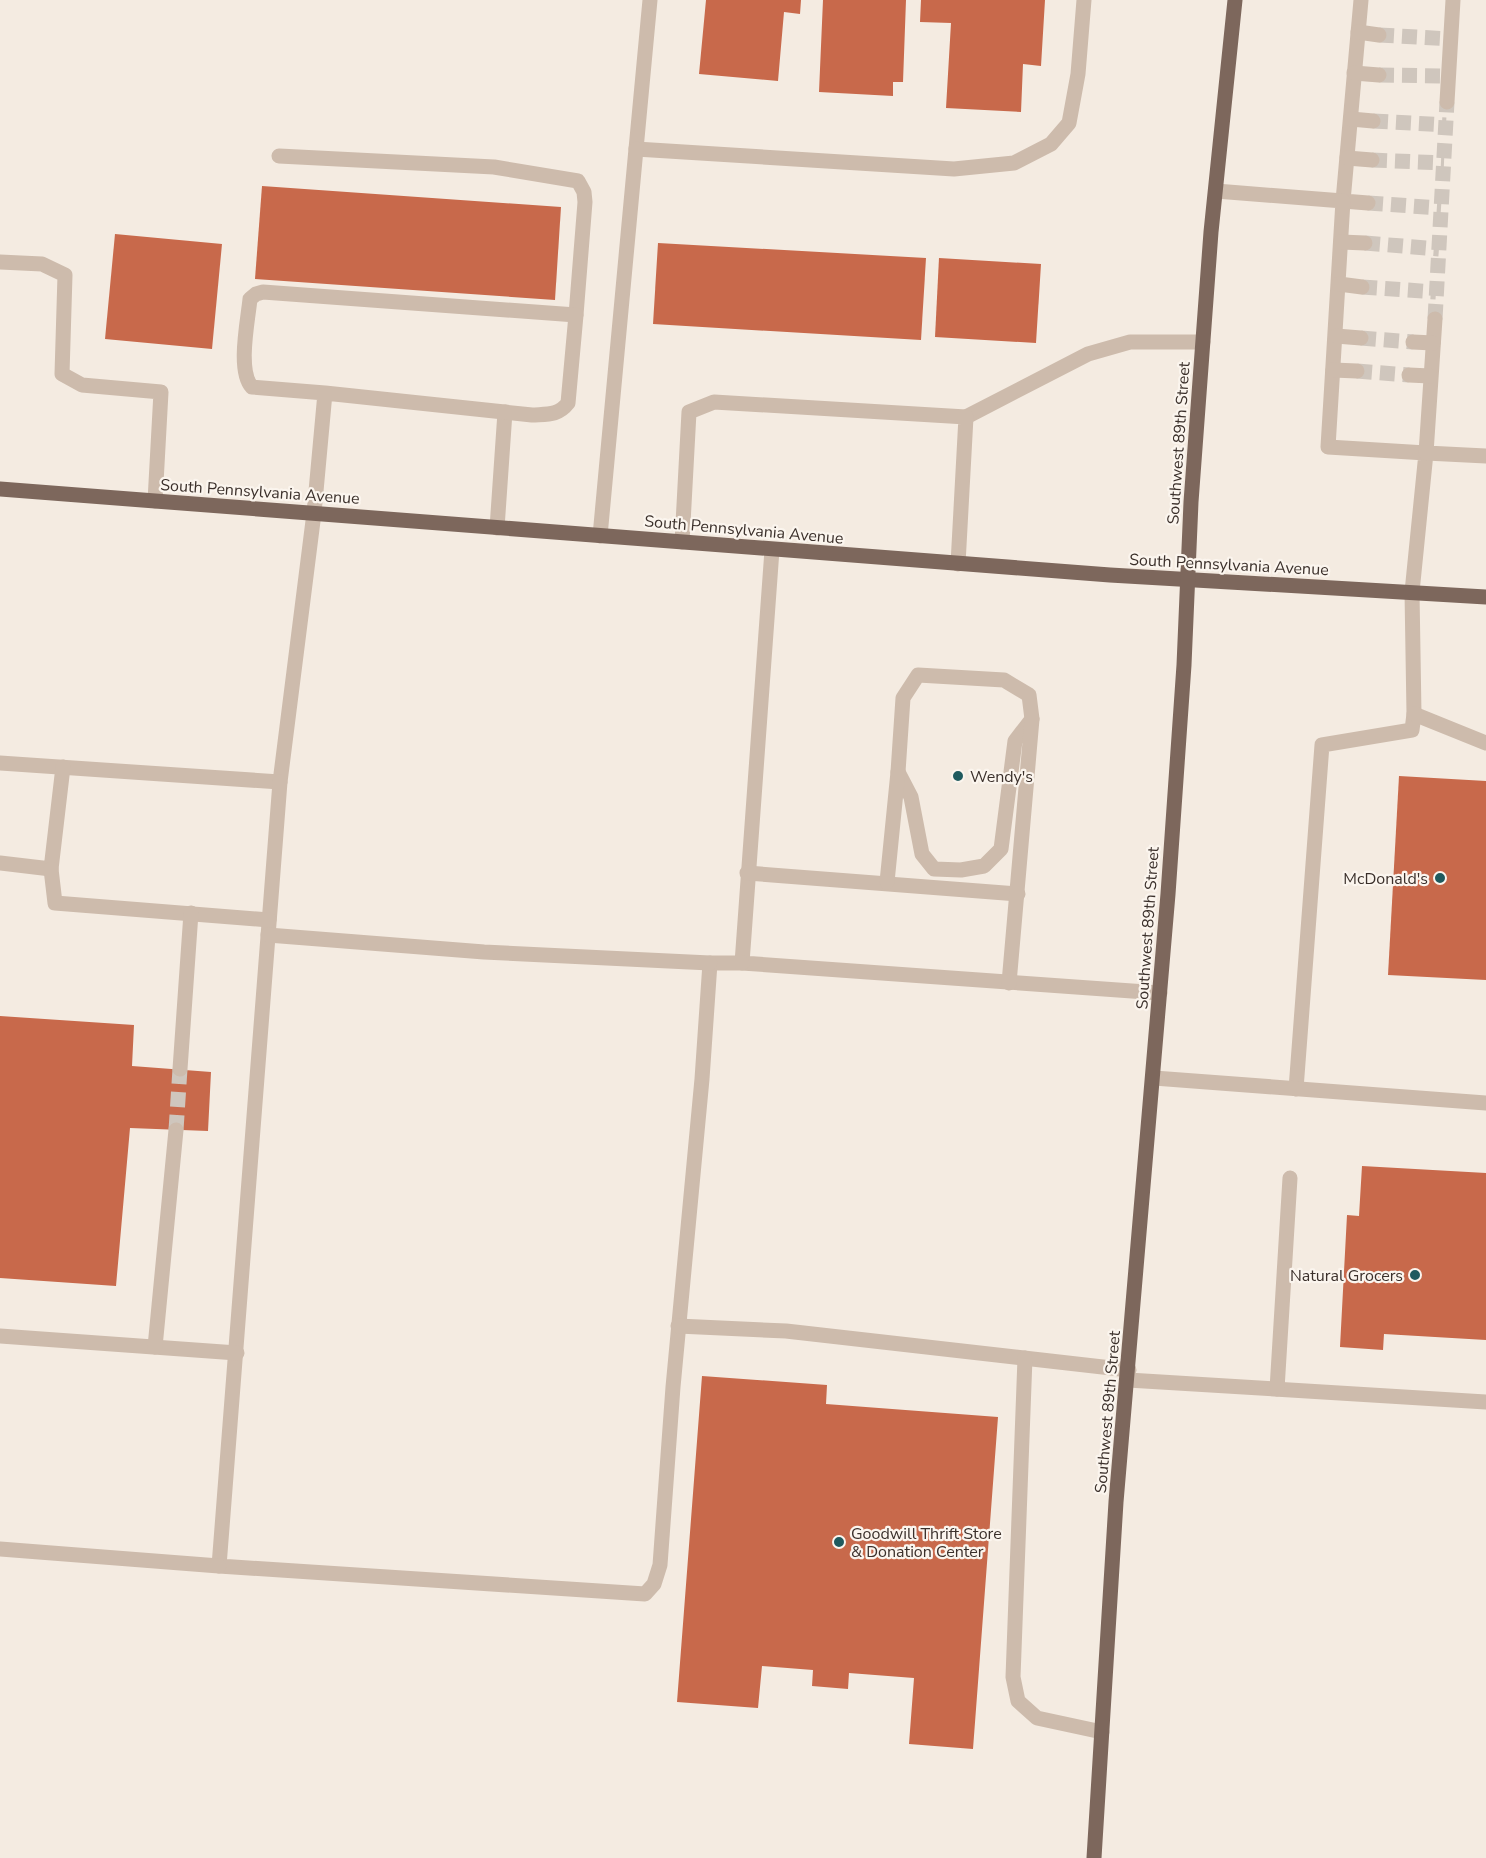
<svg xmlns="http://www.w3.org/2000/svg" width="1486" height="1858" font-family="'Nunito Sans',sans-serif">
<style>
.building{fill:#c8694b}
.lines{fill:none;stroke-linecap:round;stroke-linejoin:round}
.minor-tunnel{stroke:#cfc6bd;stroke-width:15;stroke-dasharray:15 8;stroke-linecap:butt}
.minor{stroke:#cdbbac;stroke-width:15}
.major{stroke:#7d675c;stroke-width:15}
.poi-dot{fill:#1f5a5e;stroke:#fbf5ee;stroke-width:2}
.labels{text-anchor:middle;stroke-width:4.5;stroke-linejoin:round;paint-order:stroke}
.street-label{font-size:16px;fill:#3b302b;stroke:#fbf5ee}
.poi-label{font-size:16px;fill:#3b302b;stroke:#fbf5ee;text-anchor:start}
</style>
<rect width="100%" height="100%" fill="#f4ebe1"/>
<g class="building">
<polygon points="706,0 801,0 800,14 784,12 778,81 699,74"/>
<polygon points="823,0 906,0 903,82 893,82 893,96 819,92"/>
<polygon points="921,0 1045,0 1041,66 1023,64 1021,112 946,108 951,23 920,22"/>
<polygon points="262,186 561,207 555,300 255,279"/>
<polygon points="115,234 222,244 212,349 105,339"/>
<polygon points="658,243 926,258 921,340 653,324"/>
<polygon points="939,258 1041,264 1036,343 935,337"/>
<polygon points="1399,776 1486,781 1486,980 1388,975"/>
<polygon points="0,1016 134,1025 132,1066 211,1072 208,1131 130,1128 116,1286 0,1278"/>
<polygon points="1362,1166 1486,1173 1486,1340 1384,1334 1383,1350 1340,1347 1347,1215 1359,1216"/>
<polygon points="702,1376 827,1385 826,1404 998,1417 973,1749 909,1744 914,1678 849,1673 848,1689 812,1686 813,1670 762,1666 758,1708 677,1702"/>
</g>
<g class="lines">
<g class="minor-tunnel">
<polyline points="1379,35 1451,39"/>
<polyline points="1379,75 1448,76"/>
<polyline points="1373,121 1446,125"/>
<polyline points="1372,160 1444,163"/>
<polyline points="1368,203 1441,208"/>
<polyline points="1365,243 1439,249"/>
<polyline points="1362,287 1436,292"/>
<polyline points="1435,319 1447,102"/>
<polyline points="1361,338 1413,342"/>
<polyline points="1357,371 1409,375"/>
<polyline points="176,1130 180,1069"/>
</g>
<g class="minor">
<polyline points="650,0 636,149 954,169 1014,163 1051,144 1069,123 1078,74 1084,0"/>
<polyline points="1361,0 1343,201 1368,203"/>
<polyline points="1358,32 1379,35"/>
<polyline points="1354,73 1379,75"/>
<polyline points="1447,102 1453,0"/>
<polyline points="1351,119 1373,121"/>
<polyline points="279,156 494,167 578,181 584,192 585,202 576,315"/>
<polyline points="1347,158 1372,160"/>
<polyline points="1216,191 1343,201 1328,447 1426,453 1412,592 1414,714 1412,730 1322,745 1296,1089"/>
<polyline points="1341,242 1365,243"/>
<polyline points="0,262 42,264 65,275 62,374 82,385 161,392 155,501"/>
<polyline points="1339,284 1362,287"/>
<polyline points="1435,319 1426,453 1486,456"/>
<polyline points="1336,336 1361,338"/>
<polyline points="1413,342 1433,343"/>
<polyline points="1333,370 1357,371"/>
<polyline points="1409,375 1430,376"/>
<polyline points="966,417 1088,354 1130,342 1203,342"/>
<polyline points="497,528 505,412"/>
<polyline points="600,536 636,149"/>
<polyline points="682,542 689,412 714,402 966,417 958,564"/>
<polyline points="772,550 742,963 1160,993"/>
<polyline points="1414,714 1486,743"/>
<path d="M0,763L280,782L314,513L325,393L252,387C237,371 248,320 250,299L256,294L263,292L576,315L568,403C558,416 547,414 532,415L325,393"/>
<polyline points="898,772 911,797 922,854 934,869 961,870 984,866 1001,849 1015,741 1032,719"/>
<polyline points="280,782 219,1566 645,1594 654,1584 660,1565 673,1387 702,1079 710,963 742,963"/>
<polyline points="0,863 51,869 63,767"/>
<polyline points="51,869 55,903 269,920"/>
<polyline points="747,873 1018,894"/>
<polyline points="887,882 898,772 903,698 918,675 1004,680 1029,695 1032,719 1009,983"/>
<polyline points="268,935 484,952 710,963"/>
<polyline points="180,1069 191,913"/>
<polyline points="1154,1078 1486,1103"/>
<polyline points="678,1326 786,1331 1129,1370"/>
<polyline points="0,1336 237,1353"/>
<polyline points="155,1347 176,1130"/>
<polyline points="1025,1358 1013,1677 1018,1701 1037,1718 1102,1732"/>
<polyline points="1128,1380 1486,1402"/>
<polyline points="1277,1389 1290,1178"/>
<polyline points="0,1549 219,1566"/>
</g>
<g class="major">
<polyline points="0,489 1110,575 1486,597"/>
<polyline points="1094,1858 1116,1502 1168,894 1184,665 1191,502 1211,232 1235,0"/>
</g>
</g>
<g class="poi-dot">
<circle cx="958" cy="776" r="6"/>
<circle cx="1440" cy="878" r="6"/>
<circle cx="1415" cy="1275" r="6"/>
<circle cx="839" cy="1542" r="6"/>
</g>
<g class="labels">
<g class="street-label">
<text transform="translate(1178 443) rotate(-86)" y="6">Southwest 89th Street</text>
<text transform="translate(260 491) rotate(4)" y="6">South Pennsylvania Avenue</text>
<text transform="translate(744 529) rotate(5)" y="6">South Pennsylvania Avenue</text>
<text transform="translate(1229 564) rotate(3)" y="6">South Pennsylvania Avenue</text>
<text transform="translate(1147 928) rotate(-86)" y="6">Southwest 89th Street</text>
<text transform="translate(1107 1412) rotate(-85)" y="6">Southwest 89th Street</text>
</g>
<g class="poi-label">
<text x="970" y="782">Wendy's</text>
<text x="1428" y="884" text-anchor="end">McDonald's</text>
<text x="1403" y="1281" text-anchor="end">Natural Grocers</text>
<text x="851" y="1539">Goodwill Thrift Store<tspan x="851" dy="18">&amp; Donation Center</tspan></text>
</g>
</g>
</svg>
